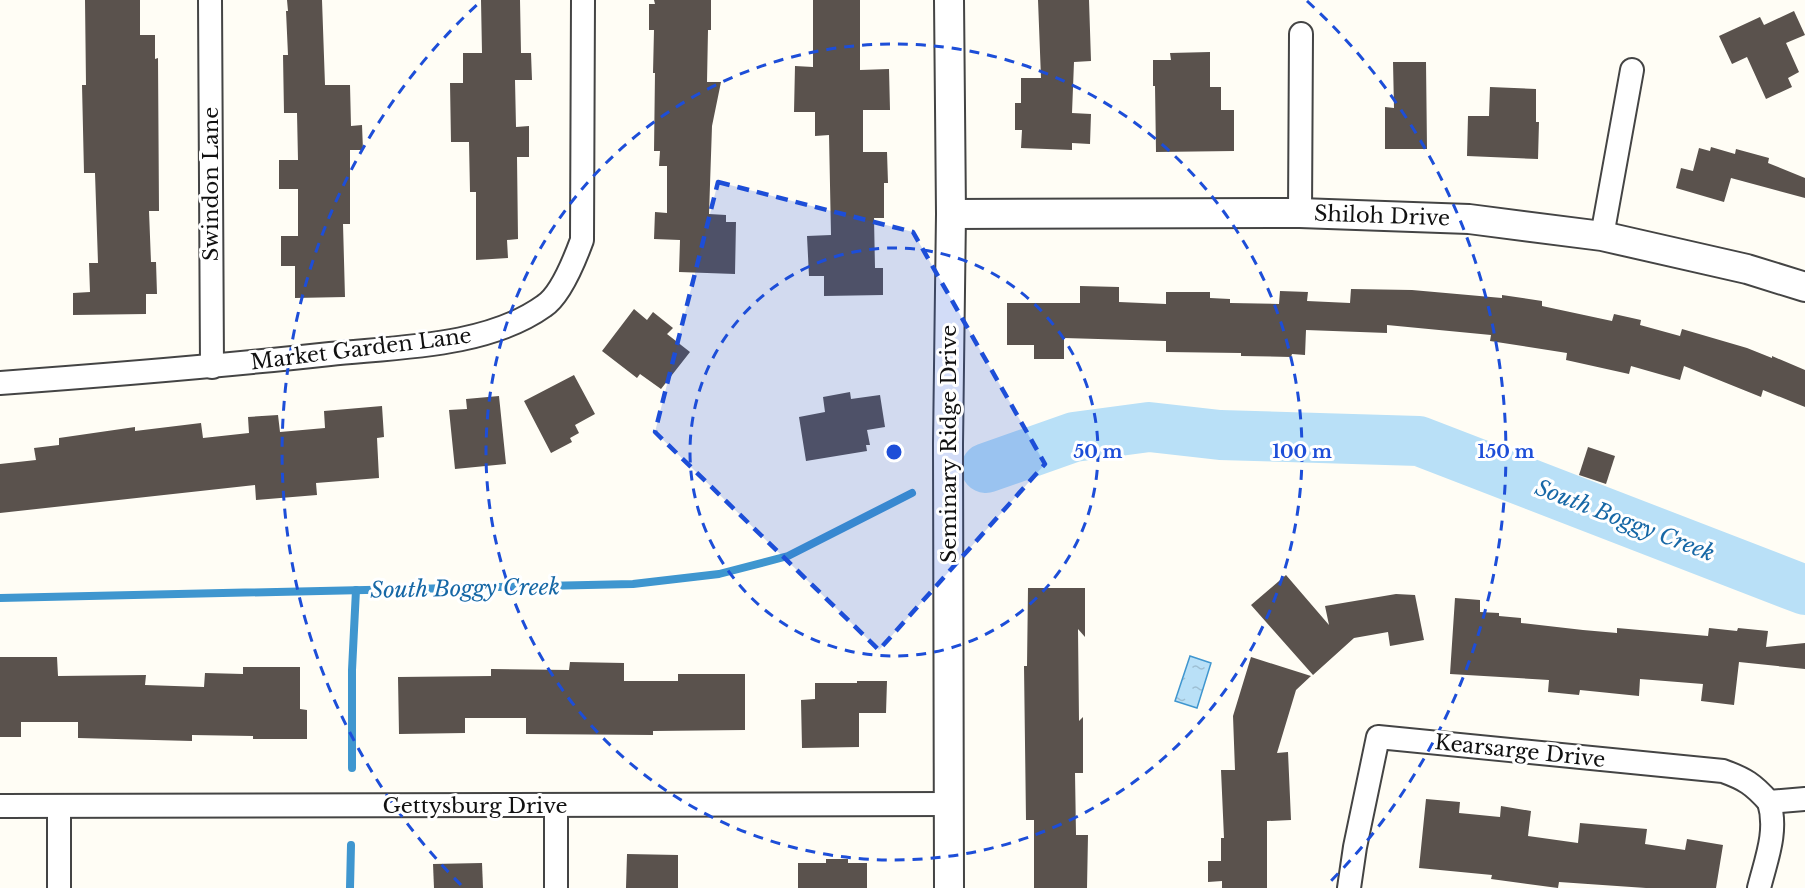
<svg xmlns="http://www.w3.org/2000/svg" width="1805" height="888" font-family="'Libre Baskerville',serif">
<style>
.water{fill:url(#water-ripples);stroke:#3f96cf;stroke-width:1.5}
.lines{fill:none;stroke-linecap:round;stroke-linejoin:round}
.stream{stroke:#3f96cf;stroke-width:8}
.river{stroke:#b9e0f7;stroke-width:50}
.building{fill:#5a524d}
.minor-casing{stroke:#444;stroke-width:26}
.tertiary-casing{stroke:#444;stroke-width:32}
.minor{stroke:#fff;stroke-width:22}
.tertiary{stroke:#fff;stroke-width:28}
.marked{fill:#1d4ed8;fill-opacity:0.2;stroke:#1d4ed8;stroke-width:4.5;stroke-dasharray:12 8;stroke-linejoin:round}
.ring{fill:none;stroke:#1d4ed8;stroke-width:3;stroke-dasharray:10 8}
.labels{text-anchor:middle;stroke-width:6;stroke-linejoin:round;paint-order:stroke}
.street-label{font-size:21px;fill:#111;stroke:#fff}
.water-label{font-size:22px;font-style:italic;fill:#1768a6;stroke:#fff}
.centre{fill:#1d4ed8;stroke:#fff;stroke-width:3}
.ring-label{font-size:18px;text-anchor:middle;font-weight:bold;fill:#1d4ed8;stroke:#fff;stroke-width:6;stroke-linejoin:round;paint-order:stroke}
</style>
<defs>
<pattern id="water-ripples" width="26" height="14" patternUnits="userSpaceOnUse" patternTransform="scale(1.5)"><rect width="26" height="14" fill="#b9e0f7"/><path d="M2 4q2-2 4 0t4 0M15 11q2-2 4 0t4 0" fill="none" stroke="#9ebfd3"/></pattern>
</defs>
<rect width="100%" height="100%" fill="#fffdf5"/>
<polygon class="water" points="1190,656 1211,663 1197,708 1175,701"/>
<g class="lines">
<g class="stream">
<polyline points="0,598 633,584 719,574 788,556 912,493"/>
<polyline points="352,768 352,670 356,590"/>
<polyline points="350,888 351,845"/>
</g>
<polyline class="river" points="986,468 1074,437 1149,427 1220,435 1419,441 1805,590"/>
</g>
<g class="building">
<polygon points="85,0 140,0 140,35 155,35 155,59 158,58 159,211 149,211 151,262 156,262 157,294 146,294 146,314 73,315 73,293 90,292 89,263 98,263 95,173 84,173 82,85 86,85"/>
<polygon points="287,0 322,0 325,85 350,85 351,126 362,125 363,150 350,150 350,224 343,224 345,297 295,298 295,266 281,266 281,236 298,236 298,189 279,189 279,160 298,160 297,113 284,113 283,55 288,55 286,11 288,11"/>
<polygon points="481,0 520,0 521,53 531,53 532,80 515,80 516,127 529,126 529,157 517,157 518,239 507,240 508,258 476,260 476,192 470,192 469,142 451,142 450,83 463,83 463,53 482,53"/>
<polygon points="654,0 711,0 711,30 708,30 707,82 721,82 712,126 709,214 726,215 726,222 736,222 735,274 679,272 680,240 654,239 655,212 667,213 667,166 659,166 660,151 654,151 655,73 653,73 654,30 649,30 649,4 655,4"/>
<polygon points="813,0 860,0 860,70 889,69 890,110 863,110 863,152 887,152 888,183 884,183 884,218 874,218 875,268 883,268 883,295 824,296 824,276 809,276 807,236 831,235 829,135 815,136 815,112 794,112 795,66 813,67"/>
<polygon points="1038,0 1089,0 1091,61 1074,62 1072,113 1091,114 1090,144 1072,143 1072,150 1021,148 1022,130 1015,130 1015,103 1021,103 1021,78 1041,78"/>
<polygon points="1794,11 1805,35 1786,43 1799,72 1788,78 1792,87 1766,99 1747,57 1732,64 1719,36 1760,17 1764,25"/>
<polygon points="1210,52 1210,87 1221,87 1221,110 1234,110 1234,151 1156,152 1155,86 1153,86 1153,60 1171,60 1170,53"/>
<polygon points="1393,62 1426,62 1427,149 1385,149 1385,107 1394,108"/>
<polygon points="1490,87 1536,89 1536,122 1539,122 1538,159 1467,156 1468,116 1489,116"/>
<polygon points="1711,147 1735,154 1736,149 1769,158 1768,163 1805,178 1805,198 1731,178 1724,202 1676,188 1681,168 1693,171 1699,148 1710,151"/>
<polygon points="1080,286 1119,287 1119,302 1166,304 1166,292 1210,292 1210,298 1230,299 1230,303 1279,304 1280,291 1308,292 1307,301 1350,303 1351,289 1412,290 1502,298 1502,295 1542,301 1542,306 1612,321 1614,314 1641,320 1640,325 1680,336 1682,329 1747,348 1772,358 1772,356 1805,370 1805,407 1763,390 1761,397 1684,366 1680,380 1631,366 1629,374 1566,360 1567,353 1490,341 1491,335 1387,325 1387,333 1306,330 1305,355 1292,354 1291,357 1241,356 1241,353 1166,352 1166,341 1064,338 1064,359 1034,359 1034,345 1007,345 1007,303 1080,303"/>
<polygon points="634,309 647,320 653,312 673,328 667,334 690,352 661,389 640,374 637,378 602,351"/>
<polygon points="574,375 595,414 575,425 579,433 570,438 572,442 551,453 524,401"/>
<polygon points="850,392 851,399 880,395 885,427 867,430 870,445 866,445 867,451 806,461 799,417 825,412 823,397"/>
<polygon points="499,396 506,464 455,469 449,410 467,409 466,399"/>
<polygon points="382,406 384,437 377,438 379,478 316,483 317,495 256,500 255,485 0,513 0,464 36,460 34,448 59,445 59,438 135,427 135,431 201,423 203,438 249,433 248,417 278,415 280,432 325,428 324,411"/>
<polygon points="1588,447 1615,456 1606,484 1579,475"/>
<polygon points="1286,575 1329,625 1325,606 1396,594 1415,595 1424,640 1390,646 1388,632 1354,638 1313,675 1251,605"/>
<polygon points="1028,588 1085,588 1085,637 1078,629 1079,721 1083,717 1083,773 1075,773 1076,835 1088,835 1087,888 1034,888 1034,820 1026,820 1024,666 1027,666"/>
<polygon points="1455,598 1480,600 1480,612 1499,613 1499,616 1521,618 1521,623 1583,630 1617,633 1617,628 1708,636 1709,628 1737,631 1738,628 1768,631 1766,647 1805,643 1805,669 1739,662 1734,705 1701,701 1703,684 1640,679 1639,696 1580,690 1579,695 1548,692 1549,680 1450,674"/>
<polygon points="0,657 57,657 58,676 146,675 145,685 204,687 205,673 243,674 243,667 300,667 300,709 307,710 307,739 253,739 253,736 192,735 192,741 78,738 78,722 21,722 21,737 0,737"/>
<polygon points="1251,657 1311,676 1296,690 1277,753 1288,752 1291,820 1267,821 1267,888 1222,888 1222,881 1208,882 1208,861 1221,861 1221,838 1224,838 1221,770 1235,770 1233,716"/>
<polygon points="570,662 624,663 624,681 678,681 678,674 745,674 745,730 653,731 653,735 526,734 526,718 465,718 465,733 399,734 398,677 491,676 491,669 569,670"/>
<polygon points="857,681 887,681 886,713 859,713 859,747 802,748 801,700 815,699 815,683 857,683"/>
<polygon points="1426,799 1460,802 1459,813 1500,817 1501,806 1531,811 1528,836 1578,843 1580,823 1647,829 1645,844 1685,850 1687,839 1723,845 1716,888 1646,888 1559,882 1558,888 1491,879 1492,875 1419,868"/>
<polygon points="627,854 678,855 678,888 626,888"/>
<polygon points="826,859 848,859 848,863 867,863 867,888 798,888 798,863 826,863"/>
<polygon points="482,863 483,888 434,888 433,864"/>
</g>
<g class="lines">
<defs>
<g id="minor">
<polyline points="210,0 212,367"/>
<polyline points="1300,213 1301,34"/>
<polyline points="1602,236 1632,70"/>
<path d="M0,383C110,375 220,366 330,354C398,347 487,347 544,306C561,295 575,259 582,240L583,0"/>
<polyline points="0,806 950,804"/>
<polyline points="59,888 59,806"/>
<polyline points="556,888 556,806"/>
<path d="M1349,888L1355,847L1378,737L1723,771C1745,779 1753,784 1769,802L1805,799"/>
<path d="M1759,888C1766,860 1778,831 1769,802"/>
</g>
<g id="tertiary">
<polyline points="949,0 951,214 948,444 949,888"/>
<polyline points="951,214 1300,213 1469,219 1602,236 1747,269 1805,287"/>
</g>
</defs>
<use href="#minor" class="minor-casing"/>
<use href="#tertiary" class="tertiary-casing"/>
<use href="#minor" class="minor"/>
<use href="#tertiary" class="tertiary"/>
</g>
<path class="marked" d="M718,182L913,232L1045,464L879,650L655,432Z"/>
<g class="ring">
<circle cx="894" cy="452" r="204"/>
<circle cx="894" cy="452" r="408"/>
<path d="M461 885A612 612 0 0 1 481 1M1307 1A612 612 0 0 1 1327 885"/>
</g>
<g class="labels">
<g class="street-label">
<text transform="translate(211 184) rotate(-90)" y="7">Swindon Lane</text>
<text transform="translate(1382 216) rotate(2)" y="7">Shiloh Drive</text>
<text transform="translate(361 349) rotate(-7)" y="7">Market Garden Lane</text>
<text transform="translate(949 444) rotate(-90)" y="7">Seminary Ridge Drive</text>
<text transform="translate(1520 751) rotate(6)" y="7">Kearsarge Drive</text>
<text x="475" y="813">Gettysburg Drive</text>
</g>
<g class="water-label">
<text transform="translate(1625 520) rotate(21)" y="8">South Boggy Creek</text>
<text transform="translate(465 588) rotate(-1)" y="8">South Boggy Creek</text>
</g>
</g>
<circle cx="894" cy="452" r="9" class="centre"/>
<g class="ring-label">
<text x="1098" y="458">50 m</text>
<text x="1302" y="458">100 m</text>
<text x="1506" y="458">150 m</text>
</g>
</svg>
